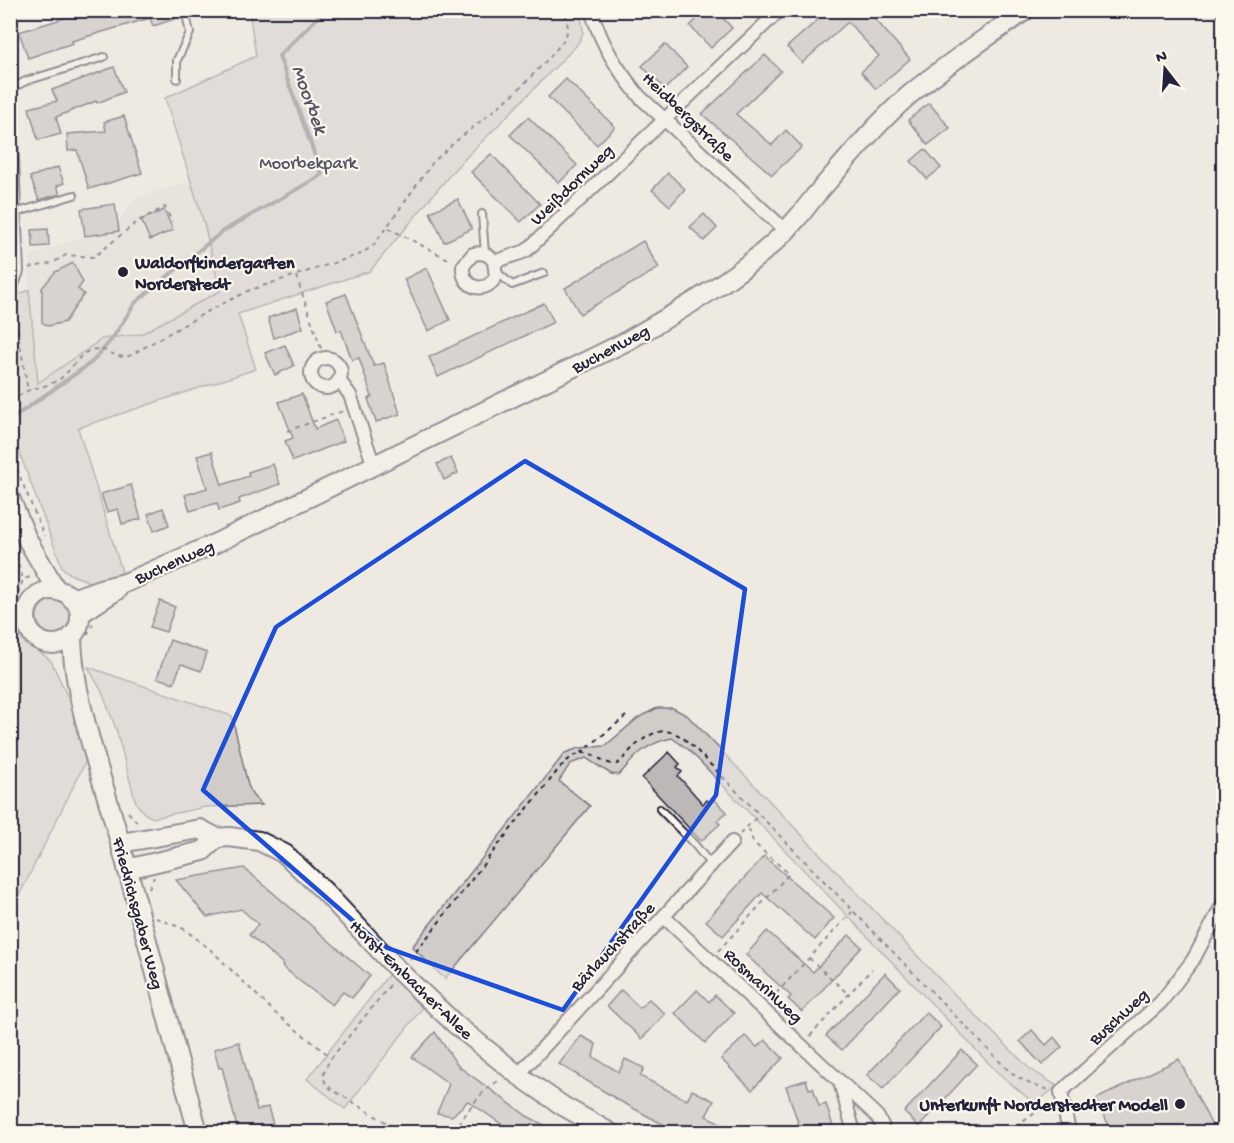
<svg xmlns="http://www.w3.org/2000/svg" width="1234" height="1143" font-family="'Gochi Hand',sans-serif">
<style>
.built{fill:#dfdbd5}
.green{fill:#d0cdc9;stroke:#797882;stroke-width:1.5}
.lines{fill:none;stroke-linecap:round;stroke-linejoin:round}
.stream{stroke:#716f7c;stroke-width:4}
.building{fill:#bcb8b8;stroke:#22223b;stroke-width:1.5}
.lane-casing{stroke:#22223b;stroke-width:10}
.street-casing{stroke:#22223b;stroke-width:16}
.secondary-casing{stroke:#22223b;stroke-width:22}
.path{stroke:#22223b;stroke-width:2;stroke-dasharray:4.5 4.5;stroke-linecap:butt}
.lane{stroke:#fbf7ec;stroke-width:6}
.street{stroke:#fbf7ec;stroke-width:12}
.secondary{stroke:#fbf7ec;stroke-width:18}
.marked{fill:none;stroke:#1d4ed8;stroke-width:4.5;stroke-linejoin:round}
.poi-dot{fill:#22223b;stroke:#fbf7ec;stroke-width:2}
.labels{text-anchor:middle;stroke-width:4.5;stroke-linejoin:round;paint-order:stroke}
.street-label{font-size:18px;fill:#22223b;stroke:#fbf7ec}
.park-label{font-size:18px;fill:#565566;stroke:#fbf7ec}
.poi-label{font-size:18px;font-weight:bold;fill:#22223b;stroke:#fbf7ec;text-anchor:start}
.water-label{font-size:20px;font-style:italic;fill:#575666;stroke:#fbf7ec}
</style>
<rect width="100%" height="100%" fill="#eeeae2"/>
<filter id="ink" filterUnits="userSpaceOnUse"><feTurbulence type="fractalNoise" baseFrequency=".0167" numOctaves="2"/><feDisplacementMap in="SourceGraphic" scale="12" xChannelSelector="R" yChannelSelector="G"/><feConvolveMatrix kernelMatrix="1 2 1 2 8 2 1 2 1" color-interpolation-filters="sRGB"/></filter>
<g filter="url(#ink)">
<polygon class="built" points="191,181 204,223 220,291 141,334 102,339 37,384 29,289 31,255 116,225 135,198"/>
<g class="green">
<path d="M249,11H579C583,27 587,33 575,47L454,170L370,271L238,314L256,369L78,428L123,575L93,584C81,577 70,577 62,567L18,449L11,437L10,299L29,290L38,383L102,339L141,334L220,291L204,223L165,98L256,56Z"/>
<circle cx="54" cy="617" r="17"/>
<polygon points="11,631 16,631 27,646 40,652 51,661 71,704 86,761 11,912"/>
<polygon points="88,667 232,716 248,785 253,796 262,805 205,807 153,818 145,814 136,803 116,729 102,692"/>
<path d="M657,708H673L688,716L952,992L1030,1069L1057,1086L1035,1104L997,1072L689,750L672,738C646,743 635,756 619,775L611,774L586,758L570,764L559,781L590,806L445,979L412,947L565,753L579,748L605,746L638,718Z"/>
<polygon points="389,974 422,1008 345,1109 307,1079"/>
</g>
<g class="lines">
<polyline class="stream" points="10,420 92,362 112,339 135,303 223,231 322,175 279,56 325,10"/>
</g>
<g class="building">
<polygon points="91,10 172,10 175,19 153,26 150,18 72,41 73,43 28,58 19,32"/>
<polygon points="706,10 716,10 732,28 711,48 690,26"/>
<polygon points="829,10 867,10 910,59 876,89 861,72 879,56 848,22 802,63 787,47"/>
<polygon points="665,44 687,67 665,89 642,66"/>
<polygon points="765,55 781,71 736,114 772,145 786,130 802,147 772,175 702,114"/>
<polygon points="114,67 124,92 97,103 96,101 56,117 61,134 38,140 29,108 57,101 52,90"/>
<polygon points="566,79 615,127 597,145 548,97"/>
<polygon points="929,103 950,128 928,145 908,120"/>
<polygon points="124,116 142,173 89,189 77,150 68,151 67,134 106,131 104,122"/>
<polygon points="528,117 577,165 559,183 510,135"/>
<polygon points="925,149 941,168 927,179 911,161"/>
<polygon points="491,154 540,204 521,222 471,172"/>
<polygon points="58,167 64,183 57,186 60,194 39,200 30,177"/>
<polygon points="668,173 685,189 670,206 652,190"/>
<polygon points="458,199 472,229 444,242 430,212"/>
<polygon points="115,204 119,231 85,236 81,209"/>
<polygon points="164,210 173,230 150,240 141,220"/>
<polygon points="704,214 717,228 704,241 690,227"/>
<polygon points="48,229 49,246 33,247 32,230"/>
<polygon points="643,241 659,268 580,314 565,288"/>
<polygon points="73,263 83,282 78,289 84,294 65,322 48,326 42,322 42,288 55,272"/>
<polygon points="427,268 450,320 428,331 404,279"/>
<polygon points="346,294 374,366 384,363 400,414 376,422 368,399 372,397 359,358 352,360 341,330 337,331 326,301"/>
<polygon points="544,303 554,322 438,377 429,357"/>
<polygon points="297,308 303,328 274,338 268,318"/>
<polygon points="285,345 294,366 275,375 265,353"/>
<polygon points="302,394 315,429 336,420 344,441 293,461 285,441 293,438 279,402"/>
<polygon points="212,452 222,485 249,476 248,472 273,464 280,484 239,499 240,503 219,510 217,503 190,511 185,495 207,488 197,456"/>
<polygon points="451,458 458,473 444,480 437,464"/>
<polygon points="131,485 141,519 122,524 118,509 107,512 101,494"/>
<polygon points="163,508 169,525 154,531 148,514"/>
<polygon points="160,601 175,607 166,632 150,627"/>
<polygon points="170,640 207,653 201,671 181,664 174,683 157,678"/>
<polygon points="669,752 680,764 677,767 682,772 678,776 703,804 707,800 710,803 714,799 727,812 717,821 720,824 701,841 642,778"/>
<polygon points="764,856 834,918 815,940 762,893 723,936 706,921"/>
<polygon points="244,868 370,976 352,998 343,992 332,1005 301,982 282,966 283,964 249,935 258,924 241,909 207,917 176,880"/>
<polygon points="767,931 813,972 849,935 862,947 802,1012 788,999 791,996 746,955"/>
<polygon points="885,973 900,988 842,1050 826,1036"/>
<polygon points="621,990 640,1008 649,999 665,1014 642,1039 607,1006"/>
<polygon points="697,990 709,1002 715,995 734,1013 705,1043 675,1013"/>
<polygon points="926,1012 941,1027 883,1089 867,1075"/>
<polygon points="1032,1030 1046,1045 1054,1037 1062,1047 1042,1065 1020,1041"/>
<polygon points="435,1032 458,1066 527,1116 557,1132 513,1132 468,1101 452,1116 437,1113 449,1084 412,1057"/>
<polygon points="581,1036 596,1044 593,1057 619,1072 625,1059 644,1068 640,1076 687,1100 692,1090 714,1101 706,1116 739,1132 677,1132 620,1101 559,1064"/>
<polygon points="745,1036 757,1047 765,1040 783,1058 752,1090 721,1059"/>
<polygon points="239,1042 257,1110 268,1107 273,1124 244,1132 238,1132 222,1067 219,1068 214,1049"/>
<polygon points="962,1050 977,1064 919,1127 904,1112"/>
<polygon points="1179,1059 1215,1132 1112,1132 1096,1099"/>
<polygon points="806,1080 809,1089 813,1088 819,1106 826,1104 833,1126 812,1132 801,1132 786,1086"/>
</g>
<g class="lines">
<defs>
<g id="lane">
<polyline points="177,79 177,60 190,33 185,10"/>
<polyline points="10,89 26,81 104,57"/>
<polyline points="15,213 74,195"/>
<polyline points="482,214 485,254"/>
<polyline points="497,272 512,285 544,273"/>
<polyline points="10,622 26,619"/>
<polyline points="660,809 695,845 711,865"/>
</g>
<g id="street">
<path d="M591,10C602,46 617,69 640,97L786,231"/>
<polyline points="1222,10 1224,13"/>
<polyline points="10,11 12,10"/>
<polyline points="10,117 17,271 10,290"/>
<path d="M494,262L496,276C486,296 461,288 463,266L473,254C482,252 490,254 494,262L526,251L780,10"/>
<circle cx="326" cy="373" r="15"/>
<polyline points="339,380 350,395 374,466"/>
<polyline points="664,917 877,1116 882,1125 881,1132"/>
<polyline points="518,1075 732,842"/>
<polyline points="840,1082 854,1132"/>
<polyline points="1069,1132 1061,1092 1161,1002 1193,960 1224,902"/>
</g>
<g id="secondary">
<polyline points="10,498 27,539 57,591"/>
<circle cx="53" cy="617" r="27"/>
<path d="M72,599L100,589L125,583L216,543L625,342C681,310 740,277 786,231C796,220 806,208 815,196C845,162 874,126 908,96C945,65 986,38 1026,10"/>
<polyline points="80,614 117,590"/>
<path d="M72,636C73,700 102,776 119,839C147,936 171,1035 198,1132"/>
<polyline points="121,843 200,829 217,838 229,837 259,841 285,854 325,892 400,972 455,1024 518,1075 563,1106 609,1132"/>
<polyline points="127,869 203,851 217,838"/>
</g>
</defs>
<use href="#lane" class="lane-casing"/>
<use href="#street" class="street-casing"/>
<use href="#secondary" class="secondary-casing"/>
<g class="path">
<polyline points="388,228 452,261"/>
<polyline points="29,268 52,263 66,255 94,257 138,221 165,207 172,222"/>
<polyline points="296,276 324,357"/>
<polyline points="13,302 28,391"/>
<path d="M10,400C16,397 22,394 27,391C37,387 49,386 58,380C72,372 79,349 98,349C110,350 115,359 129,356L212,309L250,290L361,254L374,245L433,162L455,142L515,93L550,57L565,39L568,28L565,10"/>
<polyline points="287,431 343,411"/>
<polyline points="10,452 44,536"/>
<polyline points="13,547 23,579"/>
<polyline points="13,611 23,579 31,577"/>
<polyline points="87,635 93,624"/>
<polyline points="581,753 626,716"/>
<polyline points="128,812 138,823"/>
<polyline points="740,834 759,815"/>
<polyline points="149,888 154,877"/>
<polyline points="156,918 184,929 211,950 274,1012 331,1057"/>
<polyline points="718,951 789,874 753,842 748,826"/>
<polyline points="809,958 848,994"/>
<path d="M410,959C454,904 495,847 541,792C551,780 563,759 579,754C594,749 603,766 617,764C624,759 628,752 634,747C671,713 686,741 713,767L1006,1068C1020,1080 1032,1086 1050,1090"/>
<polyline points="390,985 329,1061 323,1075 325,1082 331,1089 402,1132"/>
<polyline points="770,1000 852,912"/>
<polyline points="810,1036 872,969"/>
<polyline points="893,1129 898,1132"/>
<polyline points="385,1132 390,1125"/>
<path d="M454,1132C464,1116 483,1086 501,1080"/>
<polyline points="1009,1132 1050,1102"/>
</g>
<use href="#lane" class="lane"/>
<use href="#street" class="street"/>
<use href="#secondary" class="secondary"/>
</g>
</g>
<path d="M0 0H1234V1143H0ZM525,461L745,589L716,795L563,1010L382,946L203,790L276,627Z" fill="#eeeae2" fill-opacity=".55" fill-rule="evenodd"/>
<path class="marked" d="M525,461L745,589L716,795L563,1010L382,946L203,790L276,627Z"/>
<g class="poi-dot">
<circle cx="123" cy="272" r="6"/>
<circle cx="1180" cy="1104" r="6"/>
</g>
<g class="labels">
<g class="street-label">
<text transform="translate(689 116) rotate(44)" y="6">Heidbergstraße</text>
<text transform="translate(571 184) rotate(-44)" y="6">Weißdornweg</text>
<text transform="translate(610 348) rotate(-28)" y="6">Buchenweg</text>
<text transform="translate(174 561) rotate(-24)" y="6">Buchenweg</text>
<text transform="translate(139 913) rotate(75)" y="6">Friedrichsgaber Weg</text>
<text transform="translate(612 946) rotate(-47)" y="6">Bärlauchstraße</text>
<text transform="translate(412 979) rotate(44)" y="6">Horst-Embacher-Allee</text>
<text transform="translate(764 985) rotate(43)" y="6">Rosmarinweg</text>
<text transform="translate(1118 1016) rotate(-43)" y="6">Buschweg</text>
</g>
<g class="park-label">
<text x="308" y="168">Moorbekpark</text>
</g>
<g class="poi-label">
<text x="135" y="268">Waldorfkindergarten<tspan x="135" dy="21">Norderstedt</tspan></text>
<text x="1168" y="1110" text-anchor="end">Unterkunft Norderstedter Modell</text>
</g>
<g class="water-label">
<text transform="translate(311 99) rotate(70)" y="7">Moorbek</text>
</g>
</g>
<rect width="1234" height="1143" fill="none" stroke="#fbf7ec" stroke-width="36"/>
<rect x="18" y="18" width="1198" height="1107" fill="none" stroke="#22223b" stroke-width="2" filter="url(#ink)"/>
<g transform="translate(1165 69) rotate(343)" stroke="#fbf7ec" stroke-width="4.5" paint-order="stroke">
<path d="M0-4.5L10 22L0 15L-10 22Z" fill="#22223b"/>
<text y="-9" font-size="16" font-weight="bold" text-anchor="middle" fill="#22223b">N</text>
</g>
</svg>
